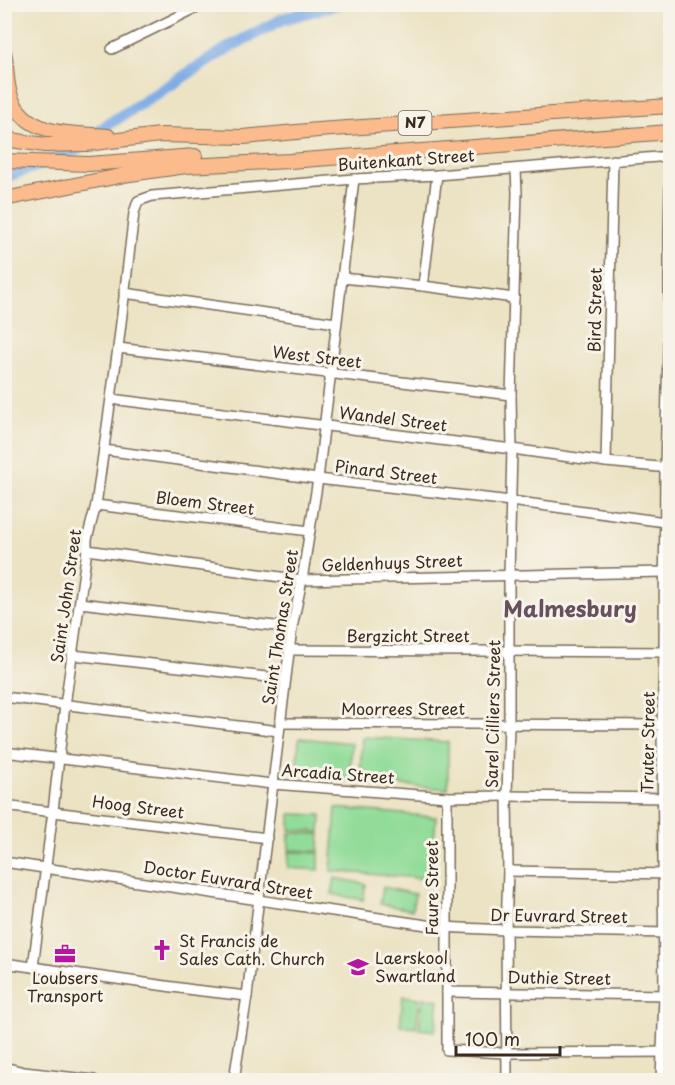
<svg xmlns="http://www.w3.org/2000/svg" width="675" height="1085" font-family="'Playpen Sans',sans-serif">
<style>
.green{fill:#91dc98;stroke:#66835b;stroke-width:1.5}
.lines{fill:none;stroke-linecap:round;stroke-linejoin:round}
.river{stroke:#7caae5;stroke-width:12}
.minor-casing{stroke:#796b58;stroke-width:12}
.highway-casing{stroke:#796b58;stroke-width:16}
.minor{stroke:#fff;stroke-width:9}
.highway{stroke:#fbbb8d;stroke-width:14}
.labels{text-anchor:middle;stroke-width:6;stroke-linejoin:round;paint-order:stroke}
.shield{fill:#f7f3e8;stroke:#73665b;stroke-width:1.5}
.shield-label{font-size:15px;font-weight:bold;fill:#3b2a1e}
.street-label{font-size:16px;fill:#3b2a1e;stroke:#f7f3e8}
.poi-label{font-size:16px;fill:#3b2a1e;stroke:#f7f3e8;text-anchor:start}
.district-label{font-size:22px;font-weight:bold;fill:#68505f;stroke:#f7f3e8}
</style>
<rect width="100%" height="100%" fill="#f7f3e8"/>
<filter id="ink" filterUnits="userSpaceOnUse"><feTurbulence type="fractalNoise" baseFrequency=".0167" numOctaves="2"/><feDisplacementMap in="SourceGraphic" scale="12" xChannelSelector="R" yChannelSelector="G"/><feConvolveMatrix kernelMatrix="1 2 1 2 8 2 1 2 1" color-interpolation-filters="sRGB"/></filter>
<filter id="wash" filterUnits="userSpaceOnUse"><feTurbulence type="fractalNoise" baseFrequency=".008" numOctaves="4" result="noise"/><feDisplacementMap in="SourceGraphic" scale="24" xChannelSelector="R" yChannelSelector="G"/><feGaussianBlur stdDeviation="1.35" result="paint"/><feColorMatrix in="noise" values="0 0 0 0 0 0 0 0 0 0 0 0 0 0 0 0 0 1.4 0 .05"/><feComposite in="paint" operator="in"/></filter>
<g filter="url(#wash)">
<rect width="100%" height="100%" fill="#ece3c4"/>
<g class="green">
<polygon points="362,737 448,742 448,789 360,782"/>
<polygon points="299,738 352,743 349,780 296,775"/>
<polygon points="336,808 436,817 431,879 331,871"/>
<polygon points="290,814 321,815 320,832 290,830"/>
<polygon points="289,833 320,834 319,851 289,850"/>
<polygon points="289,852 319,853 319,870 288,868"/>
<polygon points="335,878 366,884 363,900 332,894"/>
<polygon points="383,887 415,894 412,910 380,904"/>
<polygon points="403,996 420,998 416,1028 400,1026"/>
<polygon points="423,998 439,1000 435,1031 419,1029"/>
</g>
<g class="lines">
<polyline class="river" points="4,177 70,154 110,123 145,101 231,46 283,19 338,4"/>
</g>
</g>
<g filter="url(#ink)">
<g class="lines">
<defs>
<g id="minor">
<polyline points="112,49 204,4"/>
<polyline points="342,278 423,286 514,298"/>
<polyline points="423,286 437,175"/>
<polyline points="124,293 336,323"/>
<polyline points="118,348 511,395"/>
<polyline points="111,399 512,449 606,462 669,468"/>
<polyline points="104,450 318,479 511,501 665,522"/>
<polyline points="606,462 613,160"/>
<polyline points="96,505 310,531"/>
<polyline points="87,550 302,580 664,572"/>
<polyline points="80,603 292,628"/>
<polyline points="290,650 668,652"/>
<polyline points="73,655 285,679"/>
<polyline points="4,697 279,731"/>
<polyline points="280,723 670,725"/>
<polyline points="4,752 272,784 447,797 507,796 670,798"/>
<polyline points="447,797 447,1050 506,1053 670,1052"/>
<polyline points="4,806 267,838"/>
<polyline points="4,862 440,927 506,930 670,933"/>
<polyline points="508,871 670,874"/>
<polyline points="4,963 194,990 247,996"/>
<polyline points="33,967 53,811 65,705 87,550 87,539 96,505 118,348 134,213 138,201 152,196 354,179 437,175 670,156"/>
<polyline points="447,992 670,995"/>
<polyline points="4,1067 24,1072 94,1080"/>
<polyline points="8,1068 14,1074 17,1080"/>
<polyline points="234,1080 247,996 292,628 302,580 318,479 354,179"/>
<polyline points="507,1080 506,930 508,871 507,796 509,724 509,575 512,449 511,395 517,193 516,169"/>
<polyline points="661,1080 664,995 662,724 664,652 665,468 669,312 669,234 670,187"/>
</g>
<g id="highway">
<path d="M4,52C7,65 6,78 9,90C20,137 71,133 108,136"/>
<polyline points="4,139 45,145 86,144 160,135 243,137 318,130 670,106"/>
<polyline points="4,161 89,164 195,156"/>
<polyline points="4,199 130,174 186,166 290,161 670,132"/>
</g>
</defs>
<use href="#minor" class="minor-casing"/>
<use href="#highway" class="highway-casing"/>
<use href="#minor" class="minor"/>
<use href="#highway" class="highway"/>
</g>
</g>
<defs>
<symbol id="church-bare" viewBox="-9 -9 18 18"><path d="M-1.2-6h2.4v3.5h3.3v2.4h-3.3V6h-2.4V-.1h-3.3v-2.4h3.3Z" fill="#b5179e" stroke="#f7f3e8" stroke-width="2.5" paint-order="stroke"/></symbol>
<symbol id="office-bare" viewBox="-9 -9 18 18"><path d="M-6-3h4V-5.5h4V-3h4V5H-6ZM-1-4.5V-3h2v-1.5ZM-6 0V1H6V0Z" fill="#b5179e" stroke="#f7f3e8" stroke-width="2.5" paint-order="stroke"/></symbol>
<symbol id="school-bare" viewBox="-9 -9 18 18"><path d="M0-5L7-2L0 1L-7-2ZM-4 1L0 2.5L4 1V4Q0 6-4 4Z" fill="#b5179e" stroke="#f7f3e8" stroke-width="2.5" paint-order="stroke"/></symbol>
</defs>
<g fill-rule="evenodd">
<use href="#church-bare" x="147" y="935" width="30" height="30"/>
<use href="#office-bare" x="50" y="939" width="30" height="30"/>
<use href="#school-bare" x="343" y="952" width="30" height="30"/>
</g>
<g class="labels">
<rect class="shield" x="398.5" y="111" width="33" height="24" rx="4.5"/>
<g class="shield-label">
<text x="415" y="128">N7</text>
</g>
<g class="street-label">
<text transform="translate(406 160) rotate(-4)" y="6">Buitenkant Street</text>
<text transform="translate(595 310) rotate(-89)" y="6">Bird Street</text>
<text transform="translate(317 357) rotate(7)" y="6">West Street</text>
<text transform="translate(393 419) rotate(7)" y="6">Wandel Street</text>
<text transform="translate(386 472) rotate(7)" y="6">Pinard Street</text>
<text transform="translate(205 503) rotate(7)" y="6">Bloem Street</text>
<text transform="translate(392 563) rotate(-2)" y="6">Geldenhuys Street</text>
<text transform="translate(66 596) rotate(-82)" y="6">Saint John Street</text>
<text transform="translate(280 627) rotate(-81)" y="6">Saint Thomas Street</text>
<text x="408" y="642">Bergzicht Street</text>
<text x="403" y="715">Moorrees Street</text>
<text transform="translate(493 714) rotate(-89)" y="6">Sarel Cilliers Street</text>
<text transform="translate(648 742) rotate(-89)" y="6">Truter Street</text>
<text transform="translate(338 774) rotate(4)" y="6">Arcadia Street</text>
<text transform="translate(138 807) rotate(7)" y="6">Hoog Street</text>
<text transform="translate(228 880) rotate(9)" y="6">Doctor Euvrard Street</text>
<text transform="translate(432 888) rotate(-90)" y="6">Faure Street</text>
<text transform="translate(559 916) rotate(1)" y="6">Dr Euvrard Street</text>
<text transform="translate(559 978) rotate(1)" y="6">Duthie Street</text>
</g>
<g class="poi-label">
<text x="179" y="947">St Francis de<tspan x="179" dy="18">Sales Cath. Church</tspan></text>
<text x="375" y="964">Laerskool<tspan x="375" dy="18">Swartland</tspan></text>
<text x="65" y="984" text-anchor="middle">Loubsers<tspan x="65" dy="18">Transport</tspan></text>
</g>
<g class="district-label">
<text x="570" y="617">Malmesbury</text>
</g>
</g>
<rect width="675" height="1085" fill="none" stroke="#f7f3e8" stroke-width="24"/>
<path d="M456 1046v9h104v-9" fill="none" stroke="#3b2a1e" stroke-width="3"/>
<text x="465" y="1046" font-size="18" fill="#3b2a1e" stroke="#f7f3e8" stroke-width="4.5" paint-order="stroke">100 m</text>
</svg>
